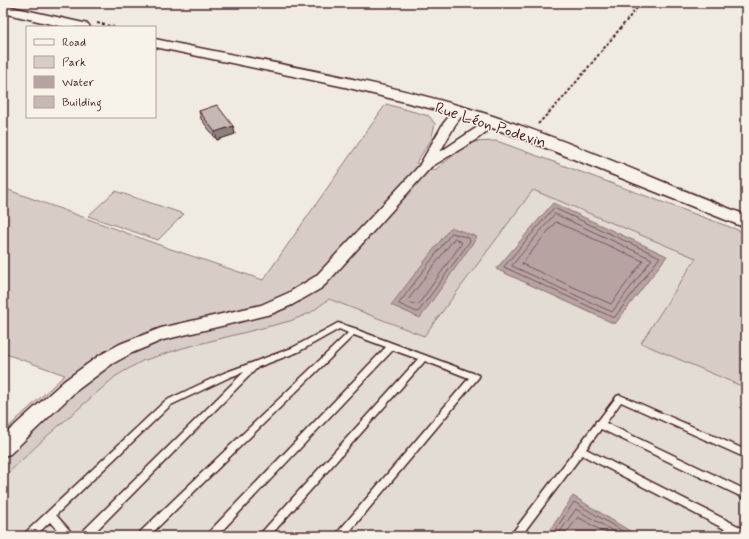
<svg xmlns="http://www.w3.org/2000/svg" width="749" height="539" font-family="Mynerve,sans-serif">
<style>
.built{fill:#e3dcd2}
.green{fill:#d8cdc6;stroke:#917678}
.water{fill:#b7a4a2;stroke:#8b6f72}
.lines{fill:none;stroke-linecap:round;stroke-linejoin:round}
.shore{stroke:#76545b;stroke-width:1}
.service-casing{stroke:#4a1f2b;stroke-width:3}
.minor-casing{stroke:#4a1f2b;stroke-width:3}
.secondary-casing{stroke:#4a1f2b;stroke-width:3}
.path{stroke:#4a1f2b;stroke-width:2;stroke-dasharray:3 2;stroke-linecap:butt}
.service{fill:#f7f3e8;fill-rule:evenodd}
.minor{fill:#f7f3e8;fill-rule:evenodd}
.secondary{fill:#f7f3e8;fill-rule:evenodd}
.wall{fill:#aa9e9a;stroke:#4a1f2b}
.shaded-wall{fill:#8b817d;stroke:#4a1f2b}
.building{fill:#c6b8b3;stroke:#4a1f2b}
.labels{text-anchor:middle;stroke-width:3;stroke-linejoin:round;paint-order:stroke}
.street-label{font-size:16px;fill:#4a1f2b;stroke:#f7f3e8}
</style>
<rect width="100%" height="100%" fill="#f0ebe0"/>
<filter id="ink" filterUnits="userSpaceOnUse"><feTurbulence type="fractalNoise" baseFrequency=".025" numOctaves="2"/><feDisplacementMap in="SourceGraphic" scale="8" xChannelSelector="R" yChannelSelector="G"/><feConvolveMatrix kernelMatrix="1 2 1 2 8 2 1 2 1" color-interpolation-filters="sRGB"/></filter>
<g filter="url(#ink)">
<polygon class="built" points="533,190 696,258 641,343 746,388 746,536 3,536 3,478 46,437 116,376 142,361 183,348 290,321 310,313 329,299 424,336"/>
<g class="green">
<polygon points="386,104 429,116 435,124 431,140 416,163 435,170 470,142 497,141 746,233 746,388 641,343 696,258 533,190 424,336 329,299 310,313 290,321 183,348 142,361 116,376 46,437 3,478 3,432 65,375 3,353 3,188 165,247 263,280"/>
<polygon points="115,191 184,214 158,240 88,216"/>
</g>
<g class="water">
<polygon points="553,203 667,256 615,324 496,269"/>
<polygon points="451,227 477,237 420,318 391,305"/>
<polygon points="573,496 638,536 546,536"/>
</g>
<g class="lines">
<g class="shore">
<polygon points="554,208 660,257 614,318 504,267"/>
<polygon points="555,214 652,259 612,312 512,266"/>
<polygon points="556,222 643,261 611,304 522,264"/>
<polygon points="452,233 469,238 470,241 419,311 417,312 399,304"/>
<polygon points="455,238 462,243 418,305 407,302"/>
<polyline points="551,536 574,502 631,536"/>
<polyline points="557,536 576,509 621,536"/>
<polyline points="564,536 578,517 610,536"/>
</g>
<defs>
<g id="service">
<polygon points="338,323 357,329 357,330 478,375 479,377 346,536 335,536 337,533 469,378 425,361 270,536 259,536 261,533 418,359 393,350 217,536 206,536 208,533 386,347 354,335 149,536 137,536 139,533 348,333 339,329 298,352 258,367 91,536 79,536 81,533 244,372 230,377 171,405 56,515 72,533 74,536 63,536 50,522 35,536 23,536 25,533 165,401 224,373 292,348"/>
<polygon points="620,395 746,450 746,458 621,402 606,423 746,490 746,499 601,429 586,449 746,530 746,536 738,536 582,455 521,536 510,536 595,424 596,421 598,421 617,396"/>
</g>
<polygon id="minor" points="459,107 465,111 455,125 440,152 476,128 486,118 490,117 496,121 491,128 477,139 431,167 326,284 320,289 292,305 271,314 163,340 132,353 112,364 76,391 10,454 3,456 3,436 64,381 100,355 120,344 161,328 261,305 288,293 316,276 419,166 443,124 455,109"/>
<g id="secondary">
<polygon points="3,5 88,24 90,27 64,27 3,13"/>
<path d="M155,39C258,61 363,77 464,107C561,136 652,179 746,215V228L526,140L453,114L345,87L155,47Z"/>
</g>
</defs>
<use href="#service" class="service-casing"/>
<use href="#minor" class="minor-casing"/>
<use href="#secondary" class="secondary-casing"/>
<g class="path">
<polyline points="97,23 114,27"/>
<polyline points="538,124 564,97 641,3"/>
</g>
<use href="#service" class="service"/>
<use href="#minor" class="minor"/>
<use href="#secondary" class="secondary"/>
</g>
<polygon class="wall" points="199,111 233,126 235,134 217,140 201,119"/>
<polygon class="shaded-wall" points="233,126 235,134 217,140 215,132"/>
<polygon class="building" points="217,105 233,126 215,132 199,111"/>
</g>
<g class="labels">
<g class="street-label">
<text transform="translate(491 124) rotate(18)" y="6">Rue Léon Podevin</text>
</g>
</g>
<rect width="749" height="539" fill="none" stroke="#f7f3e8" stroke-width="16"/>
<rect x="8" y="8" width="733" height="523" fill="none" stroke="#4a1f2b" stroke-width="1.5" filter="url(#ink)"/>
<rect x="26" y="26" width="130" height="92" fill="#f7f3e8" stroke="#b29e9c"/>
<rect x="34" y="39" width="20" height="6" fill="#f7f3e8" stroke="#b29e9c"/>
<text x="62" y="46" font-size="12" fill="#4a1f2b">Road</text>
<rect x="34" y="56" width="20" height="12" fill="#d8cdc6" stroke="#b29e9c"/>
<text x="62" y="66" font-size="12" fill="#4a1f2b">Park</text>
<rect x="34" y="76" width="20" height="12" fill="#b7a4a2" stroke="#b29e9c"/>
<text x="62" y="86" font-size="12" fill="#4a1f2b">Water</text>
<rect x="34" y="96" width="20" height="12" fill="#c6b8b3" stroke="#b29e9c"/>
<text x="62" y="106" font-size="12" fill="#4a1f2b">Building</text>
</svg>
